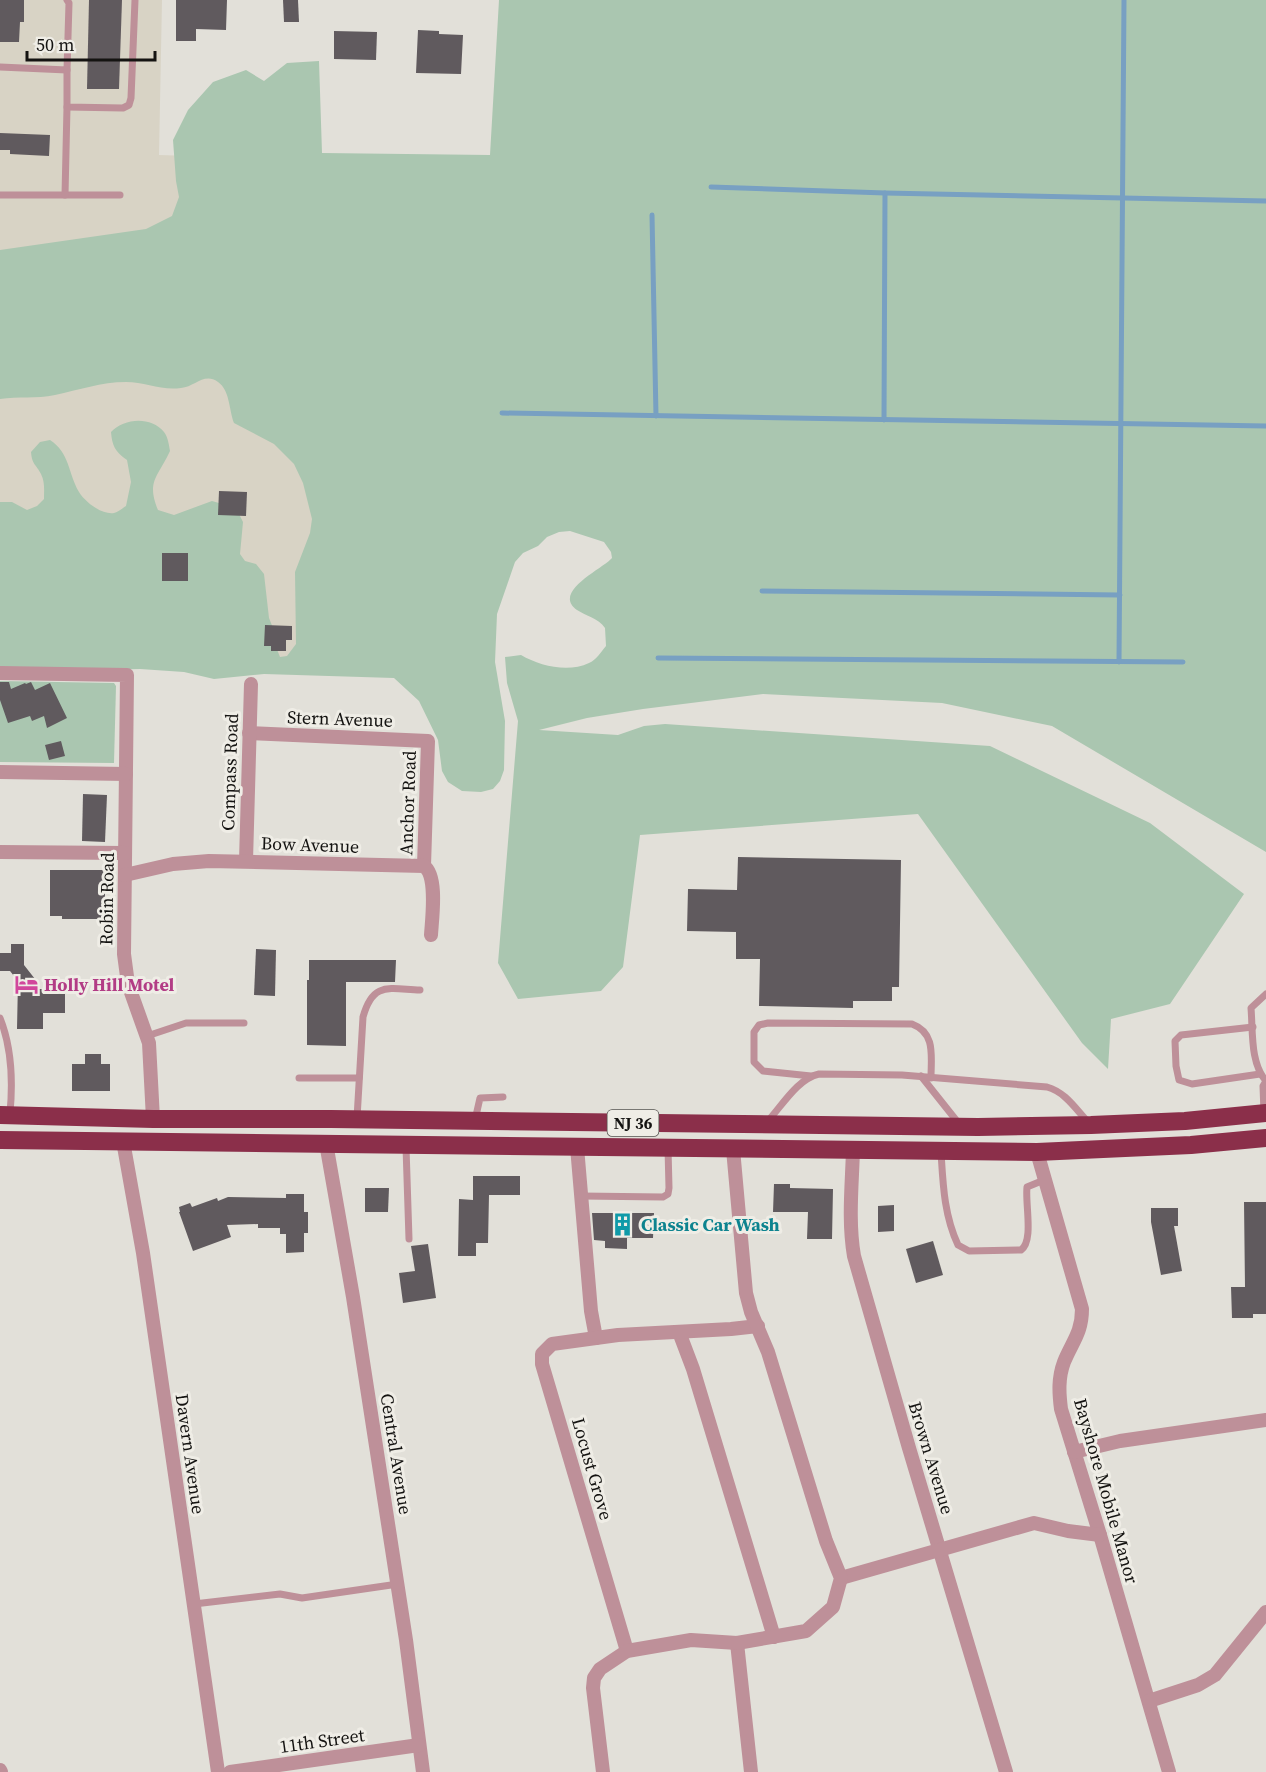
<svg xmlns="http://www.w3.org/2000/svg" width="1266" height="1772" font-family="'Source Serif 4',serif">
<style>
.built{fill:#d8d3c5}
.green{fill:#aac6b0}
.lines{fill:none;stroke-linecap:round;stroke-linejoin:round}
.stream{stroke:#78a0c2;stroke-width:5}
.building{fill:#605a5e}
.lane{stroke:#be9099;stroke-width:7}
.street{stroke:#be9099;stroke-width:14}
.highway{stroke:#8b2f4a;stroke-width:18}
.labels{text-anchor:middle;stroke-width:6;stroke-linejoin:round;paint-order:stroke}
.shield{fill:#efede6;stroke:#565451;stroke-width:1.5}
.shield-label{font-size:16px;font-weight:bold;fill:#141311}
.street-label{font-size:18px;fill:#141311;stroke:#efede6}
.hotel-label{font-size:18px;font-weight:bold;fill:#b23c85;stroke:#efede6;text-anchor:start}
.culture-label{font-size:18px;font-weight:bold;fill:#0d838f;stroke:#efede6;text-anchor:start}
</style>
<rect width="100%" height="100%" fill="#e2e0d9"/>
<g class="built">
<polygon points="0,0 162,0 159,155 191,156 189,272 0,269"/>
<polygon points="0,274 315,390 309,662 0,655"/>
</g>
<g class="green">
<path d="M499,0H1266V852L1052,726L942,703L763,694L643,709L587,718L539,730L618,735L644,726L665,724L990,746L1150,823L1244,894L1170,1004L1111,1019L1108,1069L1082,1043L918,814L640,835L623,967L601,991L518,999L498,963L518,721L507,683L505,657L521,655C540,666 568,673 589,663C596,660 601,652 606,646L605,628C598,618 586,616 577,610C551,592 604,568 612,558L611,552L604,542L570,531L559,532L547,537L538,546L523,553L515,562L497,614L495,662L505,721L504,770L500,781L493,789L481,792L462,791L448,782L442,771L438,740L419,701L394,678L264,674L214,679L184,672L140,669L0,672V502H12L27,510L37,506L44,499C44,490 45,482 41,474C36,464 32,465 31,452L40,442L50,440C70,453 68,473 79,492C85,502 102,515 114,513C118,512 123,508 126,506L131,482L127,460C115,452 112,445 111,432C124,418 151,416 164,432C168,437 169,445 170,451C158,477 146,481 158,510L174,515L212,501L236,508L243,522L240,554L245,561L256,564L264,574L269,618L277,638L276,647L280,657L287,656L296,644L295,572L310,533L312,519L303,483L294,464L274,444L234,423C229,410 230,390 218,382C204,372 195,387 181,388C162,391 145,382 126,382C101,382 79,390 55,395C36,399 18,396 0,399V250L146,229L172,216L179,197L176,181L173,140L188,110L213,82L246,70L264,81L287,63L319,61L322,153L490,155Z"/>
<polygon points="0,681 114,683 116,686 114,763 0,762"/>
</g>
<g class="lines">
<g class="stream">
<polyline points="711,187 885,193 1266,201"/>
<polyline points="652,215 656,416"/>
<polyline points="502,413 1266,426"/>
<polyline points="884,420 885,193"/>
<polyline points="762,591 1120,595"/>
<polyline points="658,658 1183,662"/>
<polyline points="1119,662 1124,0"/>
</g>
</g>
<g class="building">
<polygon points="0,0 24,0 24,22 20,22 19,42 0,42"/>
<polygon points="89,0 122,0 119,89 87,89"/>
<polygon points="176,0 227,0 226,30 196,29 196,41 176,41"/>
<polygon points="283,0 298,0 299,22 284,22"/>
<polygon points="418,30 439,31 439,34 463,35 461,74 416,73"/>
<polygon points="334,31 377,32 376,60 334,59"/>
<polygon points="0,133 50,135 49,156 10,154 10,150 0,150"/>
<polygon points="219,491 247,492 246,516 218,515"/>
<rect x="162" y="553" width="26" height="28"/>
<polygon points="265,625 292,626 292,640 286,640 286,651 271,651 271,646 264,646"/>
<polygon points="0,682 9,682 11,689 25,683 26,684 31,682 35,690 50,683 67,718 47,728 44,716 32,721 30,716 8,723 0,700"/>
<polygon points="61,741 65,756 49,760 45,745"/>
<polygon points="83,794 107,795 105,842 82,841"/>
<polygon points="738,857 901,860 899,987 892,987 892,1001 853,1001 853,1008 759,1006 760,959 736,959 736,932 687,931 688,889 737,890"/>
<polygon points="50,870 105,870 105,919 62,919 62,916 50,916"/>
<polygon points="11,944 24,944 24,965 35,979 35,989 43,989 43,994 65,994 65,1013 43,1013 43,1029 17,1029 18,981 10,971 0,971 0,953 11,953"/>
<polygon points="256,949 276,950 275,996 254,995"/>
<polygon points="309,960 396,960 395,982 346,982 346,1046 307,1045 307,980 309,980"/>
<polygon points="85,1054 101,1054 101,1064 110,1064 110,1091 72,1091 72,1064 85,1064"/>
<polygon points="473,1176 520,1176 520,1195 489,1195 488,1243 476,1243 476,1256 458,1256 459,1199 473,1200"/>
<polygon points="774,1184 790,1184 790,1188 833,1189 832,1239 807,1239 808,1212 773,1212"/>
<polygon points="365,1188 389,1188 388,1212 365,1212"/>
<polygon points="286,1194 304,1194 304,1212 308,1212 308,1233 304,1233 304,1252 286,1253 286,1234 280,1234 280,1228 258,1228 258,1224 227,1225 231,1237 193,1251 179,1212 180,1212 179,1207 190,1203 192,1207 217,1198 218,1201 228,1197 286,1198"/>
<polygon points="1244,1202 1266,1202 1266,1314 1253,1314 1253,1318 1232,1318 1231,1287 1245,1287"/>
<polygon points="894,1205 894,1231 878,1232 878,1206"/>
<polygon points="1151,1208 1178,1208 1178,1226 1174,1226 1182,1271 1161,1275 1151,1222"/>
<polygon points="592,1213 654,1213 653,1238 627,1238 627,1249 605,1248 605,1241 594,1240"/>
<polygon points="933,1241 943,1275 916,1283 906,1249"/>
<polygon points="428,1244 436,1298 403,1303 399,1273 415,1271 411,1246"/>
</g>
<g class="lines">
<g class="lane">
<polyline points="0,67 67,70 69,3 67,0"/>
<polyline points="67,70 67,107 123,108 129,105 131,98 135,0"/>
<polyline points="0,195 120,195"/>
<polyline points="65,195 67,107"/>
<path d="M1266,994L1251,1008C1253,1031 1250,1063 1266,1081"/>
<path d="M0,1018C12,1048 13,1081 10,1113"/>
<polyline points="1253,1027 1181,1035 1175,1041 1176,1066 1179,1080 1192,1084 1260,1074"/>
<polyline points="147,1036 186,1023 244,1023"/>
<path d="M811,1076L763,1071L754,1062V1032L759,1025L768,1023L912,1024C936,1033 931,1056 931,1078"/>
<polyline points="921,1076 960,1125"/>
<polyline points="299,1078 359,1078"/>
<polyline points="1264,1113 1263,1086 1266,1081"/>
<path d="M357,1118L363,1017C373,981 389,989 420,990"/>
<polyline points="475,1120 480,1098 503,1097"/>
<path d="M767,1122C782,1106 797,1079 819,1074L902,1075L1047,1087C1065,1092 1075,1108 1087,1121"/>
<polyline points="406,1147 409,1239"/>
<path d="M941,1152C943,1184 944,1215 958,1245L969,1251L1021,1250C1034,1241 1025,1204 1027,1187L1044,1180"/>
<polyline points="581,1196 663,1197 668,1194 669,1188 668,1148"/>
<polyline points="194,1604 280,1594 302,1598 398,1584"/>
</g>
<g class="street">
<polyline points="0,673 127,675 124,954 128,984 149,1043 153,1119"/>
<polyline points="249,733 428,741 424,866"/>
<polyline points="0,772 126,774"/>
<polyline points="0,852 125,853"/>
<polyline points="246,861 251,684"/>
<path d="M125,875L173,864L209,861L424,866C438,876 432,918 431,935"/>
<polyline points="123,1141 143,1253 218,1772"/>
<polyline points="326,1143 353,1297 406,1640 423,1772"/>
<polyline points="577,1147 591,1311 596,1338"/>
<path d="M853,1150C852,1185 848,1221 854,1256L909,1448L1006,1772"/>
<path d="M1037,1152L1082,1309C1082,1333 1072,1342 1064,1362C1058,1378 1059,1393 1061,1409L1100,1535L1169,1772"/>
<polyline points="679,1332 693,1369 774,1637"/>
<polyline points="1074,1452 1120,1441 1266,1420"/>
<polyline points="841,1578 1034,1523 1068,1531 1100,1535"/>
<polyline points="737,1643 751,1772"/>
<polyline points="627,1651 542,1364 542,1354 552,1344 618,1335 731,1329 758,1326"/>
<polyline points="1149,1701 1198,1685 1215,1675 1266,1612"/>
<polyline points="0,1770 1,1772"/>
<polyline points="230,1772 419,1745"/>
<polyline points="603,1772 593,1688 594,1678 600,1669 627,1651 691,1640 737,1643 806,1631 833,1607 841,1578 826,1541 768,1352 751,1312 746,1293 733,1149"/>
</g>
<g class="highway">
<polyline points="0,1115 153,1119 331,1119 978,1127 1091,1125 1185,1121 1266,1113"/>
<polyline points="0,1140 1037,1152 1191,1145 1266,1138"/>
</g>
</g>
<defs>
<symbol id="hotel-bare" viewBox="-9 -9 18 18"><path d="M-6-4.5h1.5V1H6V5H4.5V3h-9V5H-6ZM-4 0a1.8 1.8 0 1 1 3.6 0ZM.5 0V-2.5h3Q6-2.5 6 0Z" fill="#d1479c" stroke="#efede6" stroke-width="2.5" paint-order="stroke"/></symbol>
<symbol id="building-bare" viewBox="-9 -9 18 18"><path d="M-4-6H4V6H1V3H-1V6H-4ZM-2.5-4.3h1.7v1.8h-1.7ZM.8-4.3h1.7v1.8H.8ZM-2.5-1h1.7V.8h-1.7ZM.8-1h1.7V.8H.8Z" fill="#0f9aa8" stroke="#efede6" stroke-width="2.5" paint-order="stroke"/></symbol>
</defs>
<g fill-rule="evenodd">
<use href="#hotel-bare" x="10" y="968" width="33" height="33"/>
<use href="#building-bare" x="606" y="1208" width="33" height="33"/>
</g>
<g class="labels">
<rect class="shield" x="607.5" y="1110" width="51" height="26" rx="4.5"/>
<g class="shield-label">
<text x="633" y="1129">NJ 36</text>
</g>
<g class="street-label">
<text transform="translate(340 719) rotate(2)" y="6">Stern Avenue</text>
<text transform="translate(230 772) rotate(-88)" y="6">Compass Road</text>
<text transform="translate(408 803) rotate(-88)" y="6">Anchor Road</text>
<text transform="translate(310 845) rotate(2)" y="6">Bow Avenue</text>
<text transform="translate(107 899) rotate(-89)" y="6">Robin Road</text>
<text transform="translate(190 1454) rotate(82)" y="6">Davern Avenue</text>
<text transform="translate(396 1454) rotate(81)" y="6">Central Avenue</text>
<text transform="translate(931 1458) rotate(73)" y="6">Brown Avenue</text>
<text transform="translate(592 1469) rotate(74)" y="6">Locust Grove</text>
<text transform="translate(1106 1491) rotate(74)" y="6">Bayshore Mobile Manor</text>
<text transform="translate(322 1741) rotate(-8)" y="6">11th Street</text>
</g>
<g class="hotel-label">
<text x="44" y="991">Holly Hill Motel</text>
</g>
<g class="culture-label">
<text x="641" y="1231">Classic Car Wash</text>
</g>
</g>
<path d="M27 51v9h128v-9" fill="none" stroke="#141311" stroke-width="3"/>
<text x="36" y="51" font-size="18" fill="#141311" stroke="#efede6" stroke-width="4.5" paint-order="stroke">50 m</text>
</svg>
